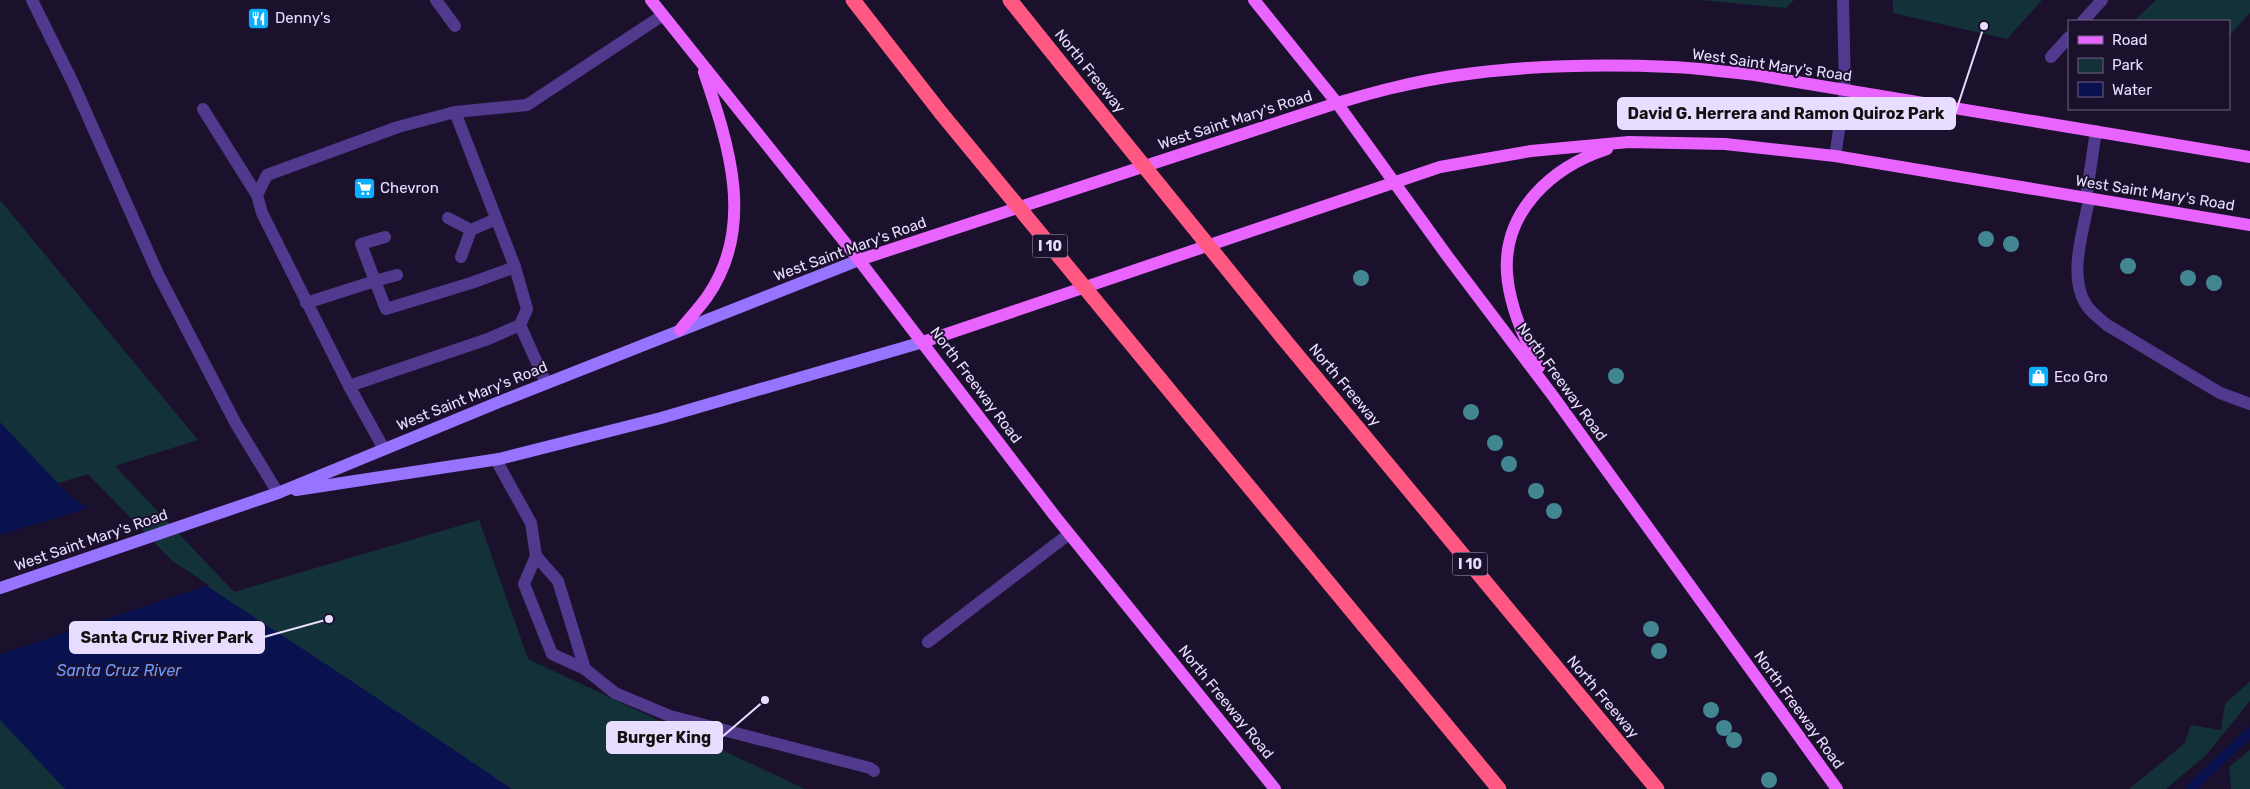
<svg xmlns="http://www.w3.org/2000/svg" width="2250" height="789" font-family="Rubik,sans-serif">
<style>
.green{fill:#133138}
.water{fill:#09124e}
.pier{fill:#1c112d}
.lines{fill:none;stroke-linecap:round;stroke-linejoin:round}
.stream{stroke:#09124e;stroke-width:10}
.lane{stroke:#503a8e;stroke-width:12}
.street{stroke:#503a8e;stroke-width:12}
.secondary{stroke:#9774ff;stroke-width:12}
.primary{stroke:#e964ff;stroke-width:12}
.highway{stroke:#ff5882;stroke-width:15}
.highway-bridge{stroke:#ff5882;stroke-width:15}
.tree{fill:#428691}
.labels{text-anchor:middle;stroke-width:4;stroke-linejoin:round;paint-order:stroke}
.shield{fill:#1c112d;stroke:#aca0c0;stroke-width:1}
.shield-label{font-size:14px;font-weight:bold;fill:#e9ddff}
.poi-label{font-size:15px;fill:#e9ddff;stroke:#1c112d;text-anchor:start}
.street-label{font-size:15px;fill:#e9ddff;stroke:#1c112d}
.water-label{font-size:16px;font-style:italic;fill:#6b98ff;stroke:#1c112d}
.leader{fill:none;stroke:#e9ddff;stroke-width:2}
.callout-dot{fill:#e9ddff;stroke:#1c112d;stroke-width:2}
.callout{fill:#e9ddff;stroke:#e9ddff;stroke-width:2}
.callout-label{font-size:16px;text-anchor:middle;font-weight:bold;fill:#111}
</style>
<rect width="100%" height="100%" fill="#1c112d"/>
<g class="green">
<polygon points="1700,0 1794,0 1786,8"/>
<polygon points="1893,0 2042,0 2007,39 1893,13"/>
<polygon points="2156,0 2250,0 2250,13 2229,36 2229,21 2134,21"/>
<polygon points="0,200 198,440 115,466 234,592 479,520 528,659 805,789 0,789 0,662 209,599 88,474 0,501"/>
<polygon points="2250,681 2250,701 2206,755 2166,789 2129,789 2184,744 2191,725 2221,730 2225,704"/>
<polygon points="2250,750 2250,789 2231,789 2229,767"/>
</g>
<polygon class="water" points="0,422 70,496 353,682 512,789 65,789 0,720"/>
<polygon class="pier" points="91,507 209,585 0,654 0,535"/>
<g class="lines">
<polyline class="stream" points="2190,789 2250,732"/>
<g class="lane">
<polyline points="32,0 73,83 158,274 236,424 278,493"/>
<polyline points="436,0 455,26"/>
<polyline points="203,109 257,195"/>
<polyline points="455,112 515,267 527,309 520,325 488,339 349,386 262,213 257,195 267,175 398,127 455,112 527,105 663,15"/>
<polyline points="2086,198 2096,131"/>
<path d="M2089,199C2084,230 2068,273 2085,303C2090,312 2099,318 2107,325L2220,393L2250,404"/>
<polyline points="448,218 471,230 496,219"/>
<polyline points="461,257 471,230"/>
<polyline points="397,275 375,281 386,309 471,283 515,267"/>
<polyline points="306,303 375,281 361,244 385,237"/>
<polyline points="520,325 546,383"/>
<polyline points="349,386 384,449"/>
<polyline points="496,460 531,523 536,556 558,581 585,669"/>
<polyline points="536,556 524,584 552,654 585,669 615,693 670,716 870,768 874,771"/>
<polyline points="928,642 1069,534"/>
</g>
<g class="street">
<polyline points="2083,21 2102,0"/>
<polyline points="2051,57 2069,37"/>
<polyline points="1835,156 1845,92 1843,0"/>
</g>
<g class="secondary">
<polyline points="296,490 499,459 661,418 923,342"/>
<polyline points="0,588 278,493 499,402 859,260"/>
</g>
<g class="primary">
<polyline points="651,0 859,260 1054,515 1275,789"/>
<polyline points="1254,0 1337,103 1448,257 1553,396 1837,789"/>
<path d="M859,260L1337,103C1356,98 1374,92 1392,88C1481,66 1581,63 1672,67C1699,68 1727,72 1755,75L2250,157"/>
<path d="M680,330C689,319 699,308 707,297C756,227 729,145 704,72"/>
<polyline points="923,342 1440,167 1531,151 1629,142 1725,144 1835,156 2250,225"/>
<path d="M1539,367C1524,339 1509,305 1507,273C1503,211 1552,167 1607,149"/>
</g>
<g class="highway">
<polyline points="853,0 941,113"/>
<polyline points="1010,0 1067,71"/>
<polyline points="1283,338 1657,789"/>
<polyline points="1160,379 1499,789"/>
</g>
<g class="highway-bridge">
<polyline points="1067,71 1283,338"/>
<polyline points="941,113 1160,379"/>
</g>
</g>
<g class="tree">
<circle cx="1986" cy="239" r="8"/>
<circle cx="2011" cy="244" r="8"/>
<circle cx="2128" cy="266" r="8"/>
<circle cx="1361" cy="278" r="8"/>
<circle cx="2188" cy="278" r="8"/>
<circle cx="2214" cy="283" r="8"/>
<circle cx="1616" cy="376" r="8"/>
<circle cx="1471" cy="412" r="8"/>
<circle cx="1495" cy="443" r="8"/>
<circle cx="1509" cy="464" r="8"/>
<circle cx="1536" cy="491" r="8"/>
<circle cx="1554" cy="511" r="8"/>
<circle cx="1651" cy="629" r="8"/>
<circle cx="1659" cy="651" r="8"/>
<circle cx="1711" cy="710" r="8"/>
<circle cx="1724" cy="728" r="8"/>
<circle cx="1734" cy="740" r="8"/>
<circle cx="1769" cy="780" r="8"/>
</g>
<defs>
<symbol id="restaurant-square" viewBox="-11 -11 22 22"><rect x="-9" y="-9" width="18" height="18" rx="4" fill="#09aeff" stroke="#1c112d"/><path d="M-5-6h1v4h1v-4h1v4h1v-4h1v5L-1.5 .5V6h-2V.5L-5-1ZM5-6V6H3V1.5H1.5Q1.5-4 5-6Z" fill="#fff"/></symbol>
<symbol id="supermarket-square" viewBox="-11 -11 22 22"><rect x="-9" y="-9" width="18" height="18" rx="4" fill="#09aeff" stroke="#1c112d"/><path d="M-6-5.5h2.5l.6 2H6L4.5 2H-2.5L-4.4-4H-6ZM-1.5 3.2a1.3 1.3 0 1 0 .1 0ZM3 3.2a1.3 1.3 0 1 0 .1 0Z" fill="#fff"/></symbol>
<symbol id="shop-square" viewBox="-11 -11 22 22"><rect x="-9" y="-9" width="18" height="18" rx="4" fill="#09aeff" stroke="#1c112d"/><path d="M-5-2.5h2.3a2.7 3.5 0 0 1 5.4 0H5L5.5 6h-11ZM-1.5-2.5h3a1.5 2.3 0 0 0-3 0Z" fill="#fff"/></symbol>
</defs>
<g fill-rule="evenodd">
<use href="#restaurant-square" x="246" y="6" width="25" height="25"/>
<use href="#supermarket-square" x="352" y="176" width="25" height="25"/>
<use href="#shop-square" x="2026" y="364" width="25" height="25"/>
</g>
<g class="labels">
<g class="shield">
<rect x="1032.5" y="234.5" width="35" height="23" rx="4"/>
<rect x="1452.5" y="552.5" width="35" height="23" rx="4"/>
</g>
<g class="shield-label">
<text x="1050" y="251">I 10</text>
<text x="1470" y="569">I 10</text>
</g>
<g class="poi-label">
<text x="275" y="23">Denny's</text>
<text x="380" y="193">Chevron</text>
<text x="2054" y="382">Eco Gro</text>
</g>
<g class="street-label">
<text transform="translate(1772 65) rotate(8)" y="5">West Saint Mary's Road</text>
<text transform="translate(1090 71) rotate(51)" y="5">North Freeway</text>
<text transform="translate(1235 120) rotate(-18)" y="5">West Saint Mary's Road</text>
<text transform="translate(2155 193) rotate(9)" y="5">West Saint Mary's Road</text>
<text transform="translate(850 249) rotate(-20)" y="5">West Saint Mary's Road</text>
<text transform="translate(1562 382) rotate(54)" y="5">North Freeway Road</text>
<text transform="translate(976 385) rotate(53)" y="5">North Freeway Road</text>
<text transform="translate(1345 385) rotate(50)" y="5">North Freeway</text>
<text transform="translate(472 396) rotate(-22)" y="5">West Saint Mary's Road</text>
<text transform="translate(91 540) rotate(-19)" y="5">West Saint Mary's Road</text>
<text transform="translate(1603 697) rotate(50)" y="5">North Freeway</text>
<text transform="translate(1226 702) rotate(51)" y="5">North Freeway Road</text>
<text transform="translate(1799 710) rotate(54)" y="5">North Freeway Road</text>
</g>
<g class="water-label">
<text x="119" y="676">Santa Cruz River</text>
</g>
</g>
<path class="leader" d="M1984 26L1955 114M329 619L264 637M765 700L722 737"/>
<g class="callout-dot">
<circle cx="1984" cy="26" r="5"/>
<circle cx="329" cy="619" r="5"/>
<circle cx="765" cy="700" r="5"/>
</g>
<g class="callout">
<rect x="1618" y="98" width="337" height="31" rx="5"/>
<rect x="70" y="622" width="194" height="31" rx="5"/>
<rect x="607" y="722" width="115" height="31" rx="5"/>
</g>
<g class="callout-label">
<text x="1786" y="119">David G. Herrera and Ramon Quiroz Park</text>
<text x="167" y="643">Santa Cruz River Park</text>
<text x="664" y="743">Burger King</text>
</g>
<rect x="2068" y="20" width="162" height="90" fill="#1c112d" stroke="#6e6381"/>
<rect x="2078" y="36" width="25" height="8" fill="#e964ff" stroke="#6e6381"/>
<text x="2112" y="45" font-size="15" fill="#e9ddff">Road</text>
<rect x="2078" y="58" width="25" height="15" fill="#133138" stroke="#6e6381"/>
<text x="2112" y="70" font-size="15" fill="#e9ddff">Park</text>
<rect x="2078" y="82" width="25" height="15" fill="#09124e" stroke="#6e6381"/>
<text x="2112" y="95" font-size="15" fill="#e9ddff">Water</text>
</svg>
